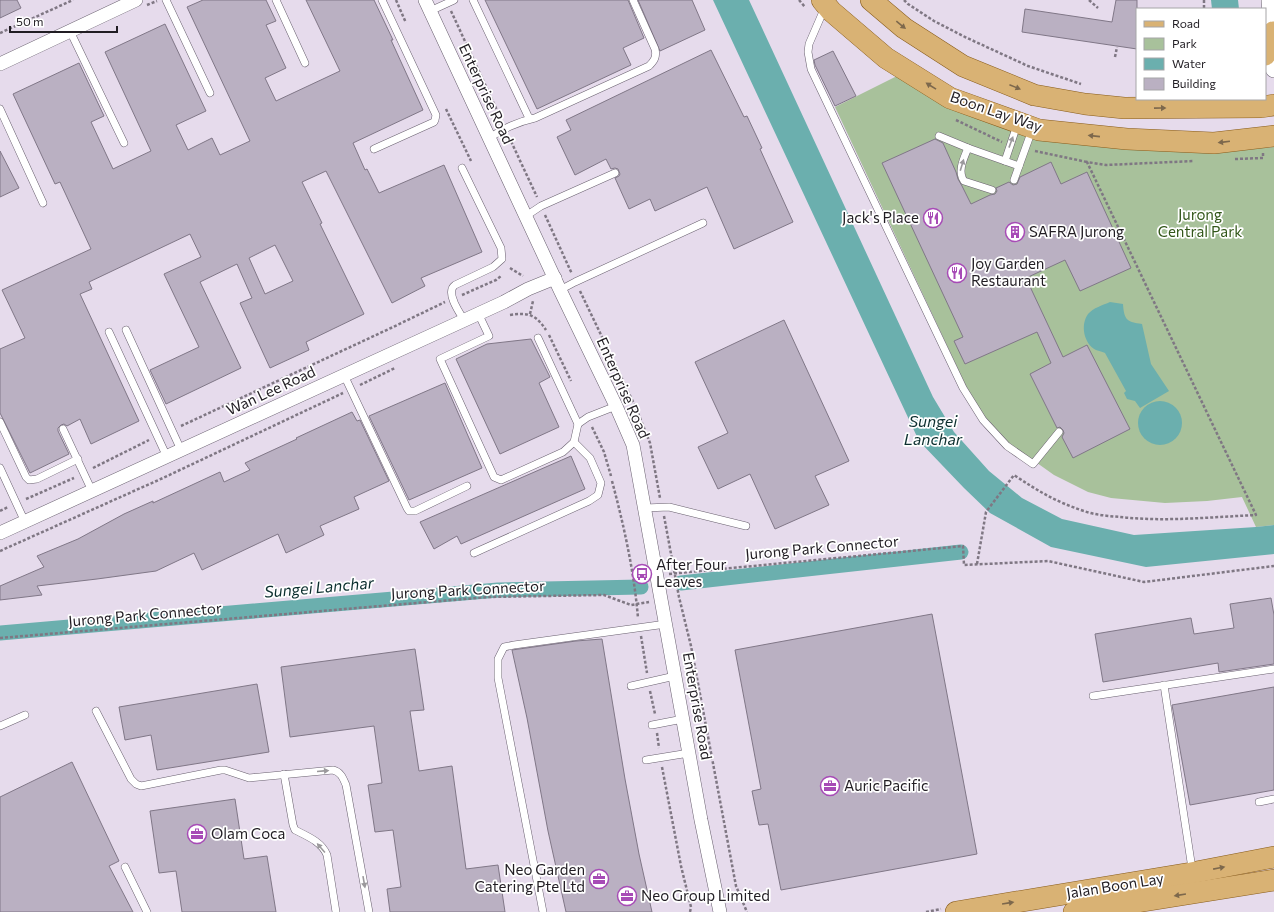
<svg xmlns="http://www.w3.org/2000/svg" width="1274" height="912" font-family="Commissioner,sans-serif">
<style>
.green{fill:#a8c19b}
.water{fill:#6bafae}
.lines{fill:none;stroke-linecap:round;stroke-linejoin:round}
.canal{stroke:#6bafae;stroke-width:15}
.building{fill:#bab0c2;stroke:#807787;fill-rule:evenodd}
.service-casing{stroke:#69606f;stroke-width:8}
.minor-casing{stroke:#69606f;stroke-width:14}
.tertiary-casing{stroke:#69606f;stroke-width:18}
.primary-casing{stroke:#885c1c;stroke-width:22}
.path{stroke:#7f7783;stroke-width:2.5;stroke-dasharray:3 2;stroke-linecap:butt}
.service{stroke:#fff;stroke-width:7}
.minor{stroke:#fff;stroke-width:13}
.tertiary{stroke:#fff;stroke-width:17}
.primary{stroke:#d9b274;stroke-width:21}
.oneway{fill:#7d684c}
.oneway2{fill:#9b999c}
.labels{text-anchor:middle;stroke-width:3.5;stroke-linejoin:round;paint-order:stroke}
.street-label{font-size:15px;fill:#211d23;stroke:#fff}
.park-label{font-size:15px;fill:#325619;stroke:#fff}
.poi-label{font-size:15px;fill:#211d23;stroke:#fff;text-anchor:start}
.water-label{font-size:16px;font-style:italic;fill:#0c2f2f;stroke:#fff}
</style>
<rect width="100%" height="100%" fill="#e6dbec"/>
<polygon class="green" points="899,75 948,107 1211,151 1274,147 1274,525 1256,527 1242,497 1207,501 1165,503 1111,498 1088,492 1054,475 1009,443 985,417 966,386 835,107"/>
<g class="water">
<polygon points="713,0 749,0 933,397 954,432 989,471 1022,498 1062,519 1134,535 1256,527 1274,525 1274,554 1146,567 1051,547 990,513 964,488 919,441"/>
<polygon points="1211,0 1238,0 1239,9 1212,9"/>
<path d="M1110,302L1123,304C1124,320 1127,322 1142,324L1151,364L1169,391L1140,408L1135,401L1127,399L1124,393L1126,391L1105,353C1103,352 1099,351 1096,350C1084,344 1080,325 1088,314C1093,308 1103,305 1110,302Z"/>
<circle cx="1160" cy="423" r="22"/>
</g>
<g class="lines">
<g class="canal">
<polyline points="681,583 961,552"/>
<polyline points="0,633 498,590 641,587"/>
</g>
</g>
<g class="building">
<polygon points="0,0 17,0 21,8 0,18"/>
<path d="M203,0H266L276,21L266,25L286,68L265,78L276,101L340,71L306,0H374L393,40H391L423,110L353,143L365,170L367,169L379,193L444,165L482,252L421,278L425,286L392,303L326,171L302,182L322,223L320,224L364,314L306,342L309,350L270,368L240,303L252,298L237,264L200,282L241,368L166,404L150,370L199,347L164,274L201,257L190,234L89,282L92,289L80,294L139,421L91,444L80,419L67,426L64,424L61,425L58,428V431L69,454L30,473L0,413V349L25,338L2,290L91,249L60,182L55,184L13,94L79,63L104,116L91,122L113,169L151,151L105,52L165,24L206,111L176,125L188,150L212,138L220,155L250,141L187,7ZM275,245L293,281L265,294L249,258Z"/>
<polygon points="485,0 628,0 644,38 623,48 631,65 537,109"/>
<polygon points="638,0 692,0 705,30 660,51"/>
<polygon points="1116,0 1137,0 1137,49 1022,32 1025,9 1112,22"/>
<polygon points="711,50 744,117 747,116 762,148 760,149 793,222 734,249 707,187 655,211 650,199 629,209 615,178 619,176 620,174 618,169 615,168 611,169 606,159 575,175 557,137 571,130 566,120"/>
<polygon points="833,51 856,96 835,106 815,65 814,60"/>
<polygon points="935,139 943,143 956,172 958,179 962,186 971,204 990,195 995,194 997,191 996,188 1009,182 1013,185 1017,184 1020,177 1051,162 1061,184 1087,172 1131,268 1080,291 1065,260 1026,278 1063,357 1087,345 1130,429 1073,458 1062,437 1064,433 1063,430 1060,427 1057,428 1030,374 1051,363 1037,332 965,364 954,341 963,337 882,163"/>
<polygon points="0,151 19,188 0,197"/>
<polygon points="784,320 849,461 815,476 829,505 775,529 750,474 718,489 698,447 728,433 695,362"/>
<polygon points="531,339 550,377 539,383 559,427 500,454 456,359 487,344"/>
<polygon points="445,383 482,468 409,500 369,416"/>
<polygon points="352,412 357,421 360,420 389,481 354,497 359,509 320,526 324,535 286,553 278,534 202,570 194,553 156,571 97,579 37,586 42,595 0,600 0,586 44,567 37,556 78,539 124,514 153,501 153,503 220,472 224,482 250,470 245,463 297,439 296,438"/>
<polygon points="571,456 585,489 461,544 457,536 434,549 420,522"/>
<polygon points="1271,598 1274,615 1274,664 1219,672 1218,663 1103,682 1095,634 1191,618 1194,634 1234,628 1230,604"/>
<polygon points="932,614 977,854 781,890 768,824 759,825 752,791 761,789 735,650"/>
<polygon points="602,639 625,779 639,854 652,912 566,912 548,831 527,718 512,650 576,641"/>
<polygon points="415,649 424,710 410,711 419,771 452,766 466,869 498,865 505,912 390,912 387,889 401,887 393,830 375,832 368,785 382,783 374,726 290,737 281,667"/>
<polygon points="257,684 269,752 157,770 151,735 125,740 119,707"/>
<polygon points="1274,687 1274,790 1190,805 1172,705"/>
<polygon points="72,762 119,861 109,866 133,912 0,912 0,797"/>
<polygon points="235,799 244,859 267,856 276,912 182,912 176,871 159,873 150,811"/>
</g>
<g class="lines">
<defs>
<g id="service">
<polyline points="166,0 210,93"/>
<polyline points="276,0 305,63"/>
<polyline points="473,0 528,116 530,118"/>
<polyline points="825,7 809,44 808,52 811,69 963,388 983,420 1007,446 1033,464 1059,432"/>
<polyline points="430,11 454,0"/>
<polyline points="70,31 124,143"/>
<polyline points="0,109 43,203"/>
<polyline points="939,136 968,148 1019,166"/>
<path d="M489,138C505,128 517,122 535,118L649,66C654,61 657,57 655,49L633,0"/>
<path d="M968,148C964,158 957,171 964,181L992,190"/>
<polyline points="374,149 434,122 435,120 436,115 382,0"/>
<polyline points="1005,161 1017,125"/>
<path d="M462,168L501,248L502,259L493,267L455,285C445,292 459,312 464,320"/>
<polyline points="1014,180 1032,130"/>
<polyline points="526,216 541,206 615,173"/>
<polyline points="560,290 575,282 703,223"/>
<polyline points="478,313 489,336 440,359 494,477 501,480 563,452 574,442 578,424 588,417 616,406"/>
<polyline points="126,330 181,450"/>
<polyline points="109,332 167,457"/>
<polyline points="538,338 578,424"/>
<polyline points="344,375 407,508 409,511 415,511 467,486"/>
<polyline points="0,422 26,477 29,480 37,479 78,459"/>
<polyline points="63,429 92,491"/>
<polyline points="0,468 25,522"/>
<polyline points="645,508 669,507 746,526"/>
<polyline points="474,553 589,501 598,495 601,483 590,458 574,442"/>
<polyline points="1164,685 1191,862 1191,871"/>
<polyline points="631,686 675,676"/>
<polyline points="1093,696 1274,669"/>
<path d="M96,711L131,779L136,784L141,786L221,770H225L249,778L333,770C341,772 343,778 346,785L369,912"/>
<polyline points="652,725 683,719"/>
<polyline points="0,726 25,715"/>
<polyline points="646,760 689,753"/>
<path d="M284,774L293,825L295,830C307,836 322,842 327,855L336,912"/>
<polyline points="1259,802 1274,799"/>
<polyline points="125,867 147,912"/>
<polyline points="543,912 498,678 498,659 504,647 514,645 666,624"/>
</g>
<g id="minor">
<polyline points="425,0 560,290 616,406 633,445 701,820 720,912"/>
<polyline points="0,64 136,0"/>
<polyline points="0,533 504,302 528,289 555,278"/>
</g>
<polyline id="tertiary" points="1270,0 1274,69"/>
<g id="primary">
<polyline points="822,0 831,11 886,58 950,98 1039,130 1127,139 1214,143 1274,136"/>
<polyline points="871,0 904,28 963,66 1034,95 1085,104 1124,108 1261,107 1274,105"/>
<polyline points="1265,55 1273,32"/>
<polyline points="956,912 1191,873 1274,857"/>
<polyline points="1074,912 1274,880"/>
</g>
</defs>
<use href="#service" class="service-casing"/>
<use href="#minor" class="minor-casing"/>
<use href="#tertiary" class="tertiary-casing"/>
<use href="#primary" class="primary-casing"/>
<g class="path">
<polyline points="396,0 406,23"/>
<polyline points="799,0 805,7"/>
<polyline points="904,0 908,4 934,21 965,37 1028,66 1081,84"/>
<polyline points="1089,0 1098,8"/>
<polyline points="1204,0 1204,9"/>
<polyline points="147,5 157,1"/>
<polyline points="451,11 501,119"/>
<polyline points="0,33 73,0"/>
<polyline points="1115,57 1117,47"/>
<polyline points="446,109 471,161"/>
<polyline points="956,120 1002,142"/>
<polyline points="509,137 537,197"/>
<polyline points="1035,151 1087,162"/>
<polyline points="1235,159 1263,158 1263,153"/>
<polyline points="545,215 572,274"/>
<polyline points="510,268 523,276"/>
<polyline points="580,291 636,408 650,443 660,498"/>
<polyline points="462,295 496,280 501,276"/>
<polyline points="530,314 533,301"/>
<path d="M510,315C529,312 536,315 546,330"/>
<polyline points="549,335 571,381"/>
<polyline points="360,385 395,368"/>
<polyline points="181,426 391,328 445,302"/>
<polyline points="592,427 604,452 611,476"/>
<polyline points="93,468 149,440"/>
<path d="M612,481C624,526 634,571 638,618"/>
<polyline points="26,499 74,478"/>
<polyline points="0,511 8,507"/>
<polyline points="664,516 679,597 691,646 736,886 747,912"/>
<polyline points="0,551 163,478 343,393"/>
<path d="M977,564L986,512L1014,475C1038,491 1056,502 1084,511C1095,515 1108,516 1120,517C1165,522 1211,517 1256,515L1087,162L1106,165L1194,161"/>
<polyline points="669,574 963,546 964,565 1048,561 1144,582 1274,566"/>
<polyline points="641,636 647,673"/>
<polyline points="0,638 488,597 604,595 631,605 649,602"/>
<polyline points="650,691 655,714"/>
<polyline points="657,733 659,748"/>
<polyline points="662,767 681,866 691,907 690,912"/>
<polyline points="926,912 941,909"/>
</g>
<use href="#service" class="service"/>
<use href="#minor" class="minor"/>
<use href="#tertiary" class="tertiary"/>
<use href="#primary" class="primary"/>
</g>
<defs><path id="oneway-solid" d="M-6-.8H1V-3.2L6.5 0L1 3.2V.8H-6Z"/></defs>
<g class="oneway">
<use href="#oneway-solid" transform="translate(901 25) rotate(39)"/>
<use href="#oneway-solid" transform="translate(931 86) rotate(-148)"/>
<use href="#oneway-solid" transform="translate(1015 87) rotate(22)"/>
<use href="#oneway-solid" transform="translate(1160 108) rotate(-1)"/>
<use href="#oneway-solid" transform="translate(1094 136) rotate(-174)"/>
<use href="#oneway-solid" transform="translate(1224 142) rotate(173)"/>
<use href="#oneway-solid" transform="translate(1219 868) rotate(-11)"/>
<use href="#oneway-solid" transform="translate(1180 895) rotate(171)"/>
<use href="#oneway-solid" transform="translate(1008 903) rotate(-9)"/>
</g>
<g class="oneway2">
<use href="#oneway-solid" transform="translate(1011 142) rotate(-70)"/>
<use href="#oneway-solid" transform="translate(962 165) rotate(-73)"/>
<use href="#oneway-solid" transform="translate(323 771) rotate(-5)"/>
<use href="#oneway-solid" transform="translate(321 848) rotate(-131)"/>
<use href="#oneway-solid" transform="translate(364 882) rotate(80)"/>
</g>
<defs>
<symbol id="restaurant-ring" viewBox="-11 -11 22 22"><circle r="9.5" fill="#fff" stroke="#a74bb6" stroke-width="1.5"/><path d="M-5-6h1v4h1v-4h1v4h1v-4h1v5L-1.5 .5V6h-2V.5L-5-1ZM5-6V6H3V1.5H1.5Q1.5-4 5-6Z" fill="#a74bb6"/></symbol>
<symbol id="building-ring" viewBox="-11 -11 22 22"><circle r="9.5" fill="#fff" stroke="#a74bb6" stroke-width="1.5"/><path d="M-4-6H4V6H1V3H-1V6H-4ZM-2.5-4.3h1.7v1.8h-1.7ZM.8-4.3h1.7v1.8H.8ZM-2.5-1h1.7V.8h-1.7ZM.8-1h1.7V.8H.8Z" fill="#a74bb6"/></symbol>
<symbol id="bus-ring" viewBox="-11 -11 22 22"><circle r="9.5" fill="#fff" stroke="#a74bb6" stroke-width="1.5"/><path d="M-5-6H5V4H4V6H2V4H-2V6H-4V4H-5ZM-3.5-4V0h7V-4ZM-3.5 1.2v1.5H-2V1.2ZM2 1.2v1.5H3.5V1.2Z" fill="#a74bb6"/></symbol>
<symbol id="office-ring" viewBox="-11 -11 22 22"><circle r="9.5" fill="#fff" stroke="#a74bb6" stroke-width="1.5"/><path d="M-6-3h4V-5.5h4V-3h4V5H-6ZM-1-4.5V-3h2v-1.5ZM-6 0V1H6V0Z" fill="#a74bb6"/></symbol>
</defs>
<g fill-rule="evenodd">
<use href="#restaurant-ring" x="922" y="207" width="22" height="22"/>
<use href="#building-ring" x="1004" y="221" width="22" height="22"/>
<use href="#restaurant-ring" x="946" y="262" width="22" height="22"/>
<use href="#bus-ring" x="631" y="563" width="22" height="22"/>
<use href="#office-ring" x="819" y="775" width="22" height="22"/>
<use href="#office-ring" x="186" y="823" width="22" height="22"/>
<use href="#office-ring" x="588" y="868" width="22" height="22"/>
<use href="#office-ring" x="616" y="885" width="22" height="22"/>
</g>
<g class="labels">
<g class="street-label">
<text transform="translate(486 94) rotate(65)" y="5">Enterprise Road</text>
<text transform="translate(996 112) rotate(19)" y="5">Boon Lay Way</text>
<text transform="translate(623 388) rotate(66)" y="5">Enterprise Road</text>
<text transform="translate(271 391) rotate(-25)" y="5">Wan Lee Road</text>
<text transform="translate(822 548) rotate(-5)" y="5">Jurong Park Connector</text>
<text transform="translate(468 590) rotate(-3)" y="5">Jurong Park Connector</text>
<text transform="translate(145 615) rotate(-5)" y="5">Jurong Park Connector</text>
<text transform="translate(697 706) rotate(80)" y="5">Enterprise Road</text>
<text transform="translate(1115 886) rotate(-9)" y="5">Jalan Boon Lay</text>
</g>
<g class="park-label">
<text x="1200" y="220">Jurong<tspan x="1200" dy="17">Central Park</tspan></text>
</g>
<g class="poi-label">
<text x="919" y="223" text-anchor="end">Jack's Place</text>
<text x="1029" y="237">SAFRA Jurong</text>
<text x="971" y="269">Joy Garden<tspan x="971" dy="17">Restaurant</tspan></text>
<text x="656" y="570">After Four<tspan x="656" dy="17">Leaves</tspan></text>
<text x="844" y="791">Auric Pacific</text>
<text x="211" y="839">Olam Coca</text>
<text x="585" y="875" text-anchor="end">Neo Garden<tspan x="585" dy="17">Catering Pte Ltd</tspan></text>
<text x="641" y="901">Neo Group Limited</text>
</g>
<g class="water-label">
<text x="933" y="427">Sungei<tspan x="933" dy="18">Lanchar</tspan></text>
<text transform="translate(319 587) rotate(-5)" y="6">Sungei Lanchar</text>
</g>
</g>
<rect x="1136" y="8" width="130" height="92" fill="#ffffff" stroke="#a6a5a7"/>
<rect x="1144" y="21" width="20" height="6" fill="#d9b274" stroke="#a6a5a7"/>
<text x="1172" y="28" font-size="12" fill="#211d23">Road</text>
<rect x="1144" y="38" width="20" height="12" fill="#a8c19b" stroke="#a6a5a7"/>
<text x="1172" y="48" font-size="12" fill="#211d23">Park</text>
<rect x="1144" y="58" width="20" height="12" fill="#6bafae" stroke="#a6a5a7"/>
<text x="1172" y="68" font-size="12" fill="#211d23">Water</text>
<rect x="1144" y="78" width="20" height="12" fill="#bab0c2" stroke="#a6a5a7"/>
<text x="1172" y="88" font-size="12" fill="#211d23">Building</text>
<path d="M10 26v6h107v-6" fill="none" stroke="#211d23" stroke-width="2"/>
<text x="16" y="26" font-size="12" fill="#211d23" stroke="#ffffff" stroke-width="3" paint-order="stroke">50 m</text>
</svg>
